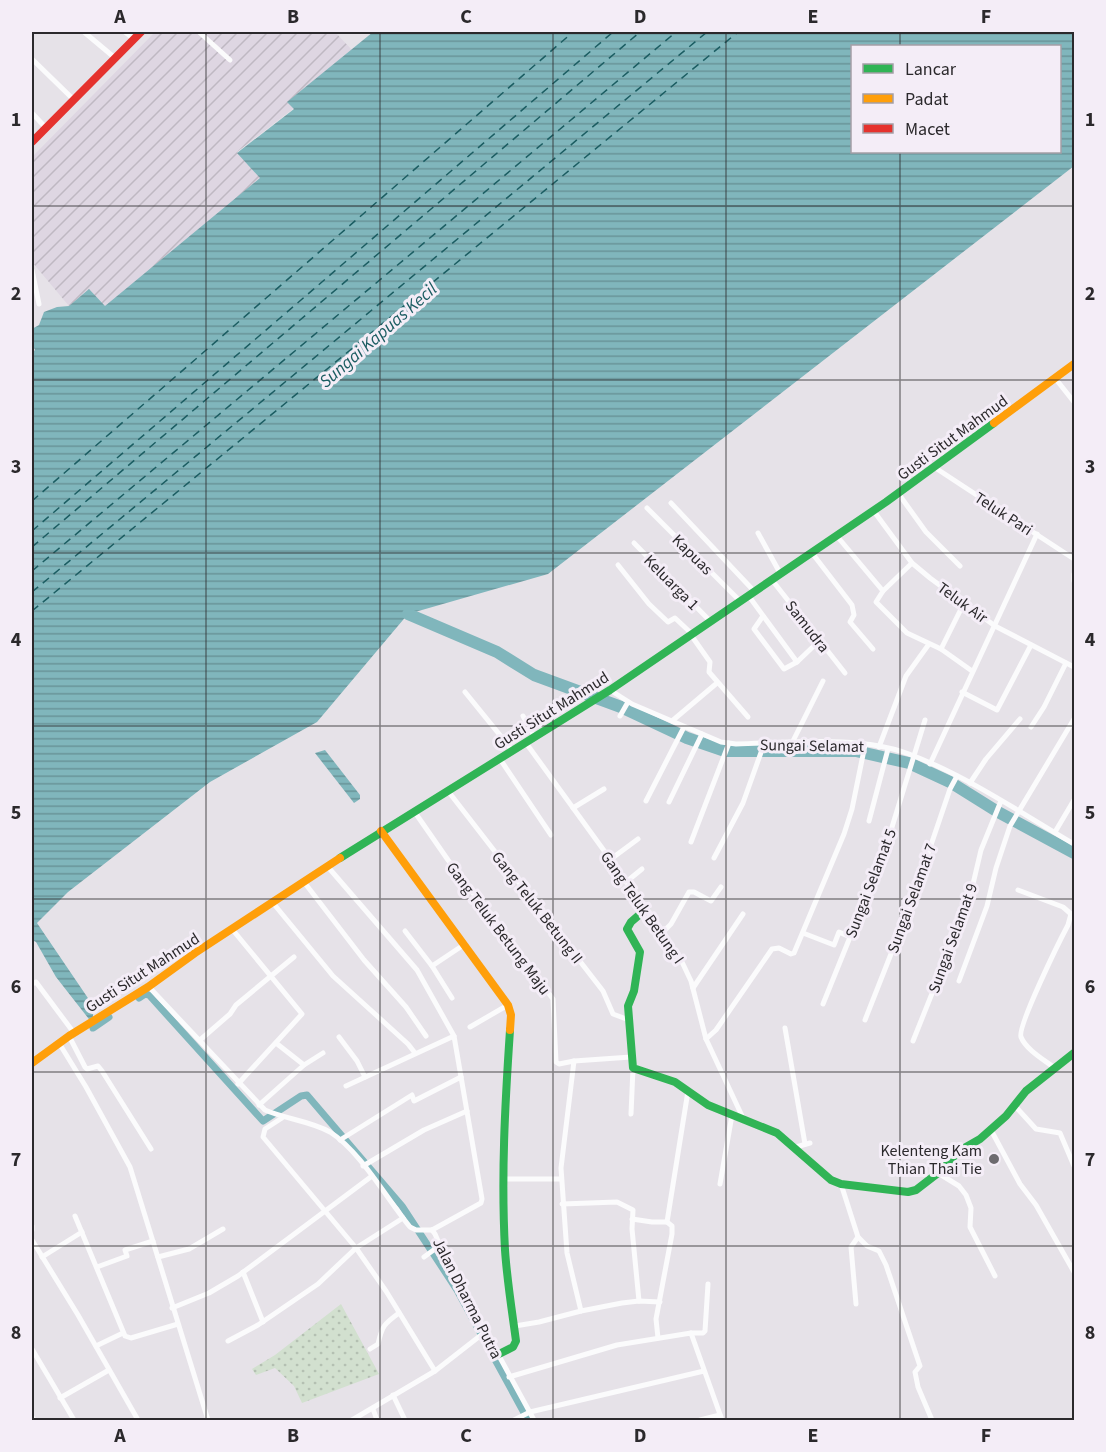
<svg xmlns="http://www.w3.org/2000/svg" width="1106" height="1452" font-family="'Source Sans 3',sans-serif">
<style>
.industrial{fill:url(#industrial-furrows)}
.park{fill:url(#park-dots)}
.water{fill:url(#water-rules);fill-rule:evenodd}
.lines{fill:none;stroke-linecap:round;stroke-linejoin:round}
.canal{stroke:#80b6bc;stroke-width:7}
.river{stroke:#80b6bc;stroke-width:12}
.ferry{stroke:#1b5d62;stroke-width:1.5;stroke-dasharray:8 6;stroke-linecap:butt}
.street{stroke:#fbfbfc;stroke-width:5}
.fast{stroke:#30b455;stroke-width:8}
.slow{stroke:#ff9f0a;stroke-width:8}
.jam{stroke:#e5322d;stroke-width:8}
.grid{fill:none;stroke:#2b292c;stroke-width:1.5;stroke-opacity:0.55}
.poi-dot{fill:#6c6a6e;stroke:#f4edf7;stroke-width:2}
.labels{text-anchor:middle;stroke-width:6;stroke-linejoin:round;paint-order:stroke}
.street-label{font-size:16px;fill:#2b292c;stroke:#f4edf7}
.poi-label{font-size:16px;fill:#2b292c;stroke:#f4edf7;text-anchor:end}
.water-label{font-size:18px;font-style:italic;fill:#1b5d62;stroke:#f4edf7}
.neatline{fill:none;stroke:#2b292c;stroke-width:2}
.grid-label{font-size:20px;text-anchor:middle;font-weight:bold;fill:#2b292c}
</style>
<defs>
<pattern id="industrial-furrows" width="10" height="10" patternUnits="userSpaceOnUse" patternTransform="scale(1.5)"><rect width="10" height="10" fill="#ded6e2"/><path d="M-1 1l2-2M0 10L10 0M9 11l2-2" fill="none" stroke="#bfb8c2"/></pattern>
<pattern id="park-dots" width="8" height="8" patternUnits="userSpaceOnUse" patternTransform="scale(1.5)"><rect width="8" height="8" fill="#d2e0cf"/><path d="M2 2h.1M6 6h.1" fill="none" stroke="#b4c0b2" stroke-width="1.8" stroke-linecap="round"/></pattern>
<pattern id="water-rules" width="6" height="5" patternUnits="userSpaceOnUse" patternTransform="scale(1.5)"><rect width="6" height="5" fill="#80b6bc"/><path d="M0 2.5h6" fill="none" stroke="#699499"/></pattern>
</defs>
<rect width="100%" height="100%" fill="#e6e2e8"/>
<polygon class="industrial" points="155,32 335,32 352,50 288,102 294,108 237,152 261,178 105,307 69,306 32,262 32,157"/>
<polygon class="park" points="341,1304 379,1374 302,1403 294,1386 275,1368 256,1375 252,1369 275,1355"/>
<g class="water">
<path d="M373,32H1074V166L548,574L408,614L317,722L210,782L68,892L37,923L94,1007L92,1023L56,977L36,942L32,940V353L35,350L32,344V329L39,325L44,312L57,307L69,306L89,289L105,306L260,178L237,153L294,109L287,102ZM852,46H1060V152H852Z"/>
<polygon points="325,750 360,795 360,799 354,803 315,753"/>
</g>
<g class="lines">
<g class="canal">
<polyline points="139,998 145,994 149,995 263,1121 301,1096 307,1095 402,1206 457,1290 528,1420"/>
<polyline points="92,1023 93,1028 109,1017"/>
</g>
<polyline class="river" points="408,614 497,652 534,675 621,707 687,738 725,751 856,751 909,763 950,782 998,812 1074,853"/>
<g class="ferry">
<polyline points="32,501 573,32"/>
<polyline points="32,531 613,32"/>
<polyline points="32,547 640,32"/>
<polyline points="32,571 676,32"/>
<polyline points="32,592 707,32"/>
<polyline points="32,611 738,32"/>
</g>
<g class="street">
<polyline points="84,32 115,58"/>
<polyline points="125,32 134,39"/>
<polyline points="199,32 230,60"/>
<polyline points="32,59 73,99"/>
<polyline points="32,113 46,128"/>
<polyline points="32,270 39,304"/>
<polyline points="1055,378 1074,402"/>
<polyline points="934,467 1074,559"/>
<polyline points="898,493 926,532 960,566"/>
<polyline points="671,503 754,591"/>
<polyline points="647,508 739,600"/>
<polyline points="873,510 912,563 930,578 995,626 1074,667"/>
<polyline points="758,533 780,573"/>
<polyline points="836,535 883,591"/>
<polyline points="634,543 710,621"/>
<polyline points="812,553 852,605 854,615 850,622 873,649"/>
<polyline points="912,563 883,591 876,602 907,633 941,649 972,671"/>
<polyline points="618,565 649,604 668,622 675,618 691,633"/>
<polyline points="1074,574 1074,581"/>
<polyline points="772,580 845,673"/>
<polyline points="748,595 797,662"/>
<polyline points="763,616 754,629 784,669 797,662 819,641"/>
<polyline points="691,635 710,662 709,672 748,717"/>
<polyline points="941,649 964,603"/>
<path d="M610,690L632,704L721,742L736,744C788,743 860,735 909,754C967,776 1021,813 1074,844"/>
<polyline points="465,692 512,750"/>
<polyline points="962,692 997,710 1031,645"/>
<polyline points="523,716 534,736"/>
<polyline points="620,716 628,702"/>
<polyline points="672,721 717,683"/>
<polyline points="1031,727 1044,707 1066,663"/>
<polyline points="526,743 663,932 682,962 691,981 706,1039 743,1118"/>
<polyline points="792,743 823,681"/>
<polyline points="879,747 906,676 929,644"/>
<polyline points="500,759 551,835"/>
<polyline points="930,764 1037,534"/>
<polyline points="970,783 986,759 1020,719"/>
<polyline points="448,791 603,991 613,1014 629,1020"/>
<polyline points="646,801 684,727"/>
<polyline points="669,802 702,734"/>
<polyline points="573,808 604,789"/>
<polyline points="414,811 448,860 553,999 556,1062 559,1064 574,1061 561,1168 567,1253 581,1311 539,1322 515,1326"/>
<polyline points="869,821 888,749"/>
<polyline points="1055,832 1074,800"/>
<polyline points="691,842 729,743"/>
<polyline points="714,858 743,803 764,744"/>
<polyline points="611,859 638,839"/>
<polyline points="328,867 417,970 454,1036"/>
<polyline points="304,882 364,960 406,1007 426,1036"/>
<polyline points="626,882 642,869"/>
<path d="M1018,890L1063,907L1071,914L1068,925C1060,940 1017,1027 1021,1037C1026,1050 1046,1061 1056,1069"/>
<polyline points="273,903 333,976 408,1044 415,1053"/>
<polyline points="232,929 302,1014 238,1084"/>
<polyline points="405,931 432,966 465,944"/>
<polyline points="663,932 671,924 689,892 694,892 711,901 721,887"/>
<polyline points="803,933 834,945 839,932 850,937"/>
<polyline points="432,966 452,998"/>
<polyline points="959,981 987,906 996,868 1010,826 1074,719"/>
<polyline points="32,984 36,982 74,1033"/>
<path d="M149,987L265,1110C285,1119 311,1121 330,1132C360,1151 387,1199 410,1227L416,1230H432"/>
<polyline points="693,988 743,914"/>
<polyline points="823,1004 884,853 925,720"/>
<polyline points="865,1020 913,898 950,789 957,776"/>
<polyline points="470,1027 508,1005"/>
<polyline points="785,1028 805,1144"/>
<polyline points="69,1036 85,1067 87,1069 98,1066 102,1071 151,1149"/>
<polyline points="339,1037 357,1061 365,1077"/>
<polyline points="706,1039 716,1030 772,949 779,948 791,954 794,953 844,834 852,809 865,745"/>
<polyline points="200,1040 230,1014 236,1005 294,957"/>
<polyline points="913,1041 969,901 981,850 1001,801"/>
<polyline points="59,1043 86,1087 130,1167 208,1420"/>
<polyline points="276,1043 304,1065 323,1053"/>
<polyline points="574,1061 631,1057"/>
<polyline points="346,1086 454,1036 482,1199 481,1203 432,1230"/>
<polyline points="259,1105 304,1065"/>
<polyline points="1015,1106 1036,1129 1060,1133 1074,1166"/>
<polyline points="631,1114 633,1068"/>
<polyline points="282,1118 265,1129 263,1137 356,1248 386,1291 435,1371"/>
<polyline points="991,1130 1020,1184 1036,1205 1074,1272"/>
<polyline points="340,1140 412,1095 414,1101 461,1077"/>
<polyline points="796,1147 810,1143"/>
<polyline points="363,1166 424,1130 467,1111"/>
<polyline points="938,1173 959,1186 966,1195 971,1208 970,1227 995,1276"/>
<polyline points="504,1179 561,1179"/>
<polyline points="720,1184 732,1115"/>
<polyline points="841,1184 858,1237 867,1246 879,1251 886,1265 920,1366 915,1372 918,1387 932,1420"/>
<polyline points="562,1204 617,1202 633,1210 632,1229 639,1301"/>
<polyline points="75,1216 125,1336 131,1338 178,1324"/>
<polyline points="632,1219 652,1222 667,1222"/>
<polyline points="32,1226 32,1230"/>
<polyline points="432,1230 435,1234 445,1257 534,1420"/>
<polyline points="32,1240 78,1315 138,1420"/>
<polyline points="42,1257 82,1232"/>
<polyline points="158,1257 189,1249 223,1229"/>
<polyline points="424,1257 439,1246"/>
<polyline points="97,1267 127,1256 125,1250 153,1241"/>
<polyline points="243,1272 263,1322"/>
<polyline points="856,1304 851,1247 858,1237"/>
<polyline points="172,1308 209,1293 238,1276 372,1176"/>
<polyline points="581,1311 622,1303 639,1301 660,1302"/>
<polyline points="691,1333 703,1333 705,1331 708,1284"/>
<polyline points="658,1338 656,1319 672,1234 672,1226 667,1222 688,1091"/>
<polyline points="228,1341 258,1325 318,1284 356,1248 403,1218"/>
<polyline points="96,1346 123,1333"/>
<polyline points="32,1349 74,1420"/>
<path d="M370,1349L378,1344C382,1326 384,1324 399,1313"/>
<polyline points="509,1377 617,1345 691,1333 722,1420"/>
<polyline points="393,1395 405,1420"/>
<polyline points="60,1398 109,1370"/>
<polyline points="373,1409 377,1420"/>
<polyline points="32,1417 34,1420"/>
<polyline points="352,1420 435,1371 485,1332"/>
<polyline points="514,1420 530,1412 704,1371"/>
<polyline points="700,1420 720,1415"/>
</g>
<g class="fast">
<polyline points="340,858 610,690 886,502 994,423"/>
<polyline points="646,909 631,922 627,929 640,952 634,991 628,1006 633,1068 675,1082 708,1105 777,1133 831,1180 841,1184 908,1192 916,1190 938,1173 959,1151 980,1139 1006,1116 1026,1091 1074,1053"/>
<path d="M497,1355L513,1347L516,1341C512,1311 507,1280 505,1250C501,1176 505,1104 510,1030"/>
</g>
<g class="slow">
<polyline points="994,423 1074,364"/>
<polyline points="381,831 508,1005 511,1015 510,1030"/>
<polyline points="32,1063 69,1036 148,987 195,953 340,858"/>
</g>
<polyline class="jam" points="32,142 141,32"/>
</g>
<path class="grid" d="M206,32V1420M380,32V1420M553,32V1420M726,32V1420M900,32V46M900,152V1420M32,206H1074M32,380H1074M32,553H1074M32,726H1074M32,899H1074M32,1072H1074M32,1246H1074"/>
<circle class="poi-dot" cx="994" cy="1159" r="6"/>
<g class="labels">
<g class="street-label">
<text transform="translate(952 437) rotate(-36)" y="6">Gusti Situt Mahmud</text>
<text transform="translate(1004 513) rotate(33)" y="6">Teluk Pari</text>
<text transform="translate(693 554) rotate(45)" y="6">Kapuas</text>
<text transform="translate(672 582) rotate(45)" y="6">Keluarga 1</text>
<text transform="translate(963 602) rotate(36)" y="6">Teluk Air</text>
<text transform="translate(808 626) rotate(52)" y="6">Samudra</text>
<text transform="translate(551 710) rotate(-32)" y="6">Gusti Situt Mahmud</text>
<text transform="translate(812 745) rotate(1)" y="6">Sungai Selamat</text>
<text transform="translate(870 883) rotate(-69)" y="6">Sungai Selamat 5</text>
<text transform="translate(911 898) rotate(-70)" y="6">Sungai Selamat 7</text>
<text transform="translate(538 907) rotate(52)" y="6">Gang Teluk Betung II</text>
<text transform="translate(643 907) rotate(55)" y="6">Gang Teluk Betung I</text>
<text transform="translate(499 928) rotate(53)" y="6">Gang Teluk Betung Maju</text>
<text transform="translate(952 938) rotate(-70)" y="6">Sungai Selamat 9</text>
<text transform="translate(142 972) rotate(-33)" y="6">Gusti Situt Mahmud</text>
<text transform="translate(468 1298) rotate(63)" y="6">Jalan Dharma Putra</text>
</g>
<g class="poi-label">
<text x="982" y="1156">Kelenteng Kam<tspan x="982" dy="18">Thian Thai Tie</tspan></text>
</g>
<g class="water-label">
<text transform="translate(378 335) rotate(-41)" y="6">Sungai Kapuas Kecil</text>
</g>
</g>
<rect width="1106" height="1452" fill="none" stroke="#f4edf7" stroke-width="66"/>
<rect x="851" y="45" width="210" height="108" fill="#f4edf7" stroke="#a49fa6" stroke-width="1.5"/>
<rect x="863" y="64" width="30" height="9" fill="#30b455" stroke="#a49fa6" stroke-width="1.5"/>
<text x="905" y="75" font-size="18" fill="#2b292c">Lancar</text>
<rect x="863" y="94" width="30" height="9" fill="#ff9f0a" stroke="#a49fa6" stroke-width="1.5"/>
<text x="905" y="105" font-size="18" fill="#2b292c">Padat</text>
<rect x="863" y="124" width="30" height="9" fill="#e5322d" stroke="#a49fa6" stroke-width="1.5"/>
<text x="905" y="135" font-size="18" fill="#2b292c">Macet</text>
<rect x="33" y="33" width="1040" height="1386" class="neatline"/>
<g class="grid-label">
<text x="120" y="23">A</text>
<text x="293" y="23">B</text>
<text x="466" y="23">C</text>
<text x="640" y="23">D</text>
<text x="813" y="23">E</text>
<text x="986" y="23">F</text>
<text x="16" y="126">1</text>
<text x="1090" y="126">1</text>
<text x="16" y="300">2</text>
<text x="1090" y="300">2</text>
<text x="16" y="473">3</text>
<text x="1090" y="473">3</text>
<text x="16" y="646">4</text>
<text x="1090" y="646">4</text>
<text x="16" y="819">5</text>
<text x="1090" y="819">5</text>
<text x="16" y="993">6</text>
<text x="1090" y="993">6</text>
<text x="16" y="1166">7</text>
<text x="1090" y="1166">7</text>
<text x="16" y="1339">8</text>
<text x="1090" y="1339">8</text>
<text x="120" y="1442">A</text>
<text x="293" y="1442">B</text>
<text x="466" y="1442">C</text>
<text x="640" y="1442">D</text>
<text x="813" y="1442">E</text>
<text x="986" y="1442">F</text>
</g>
</svg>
